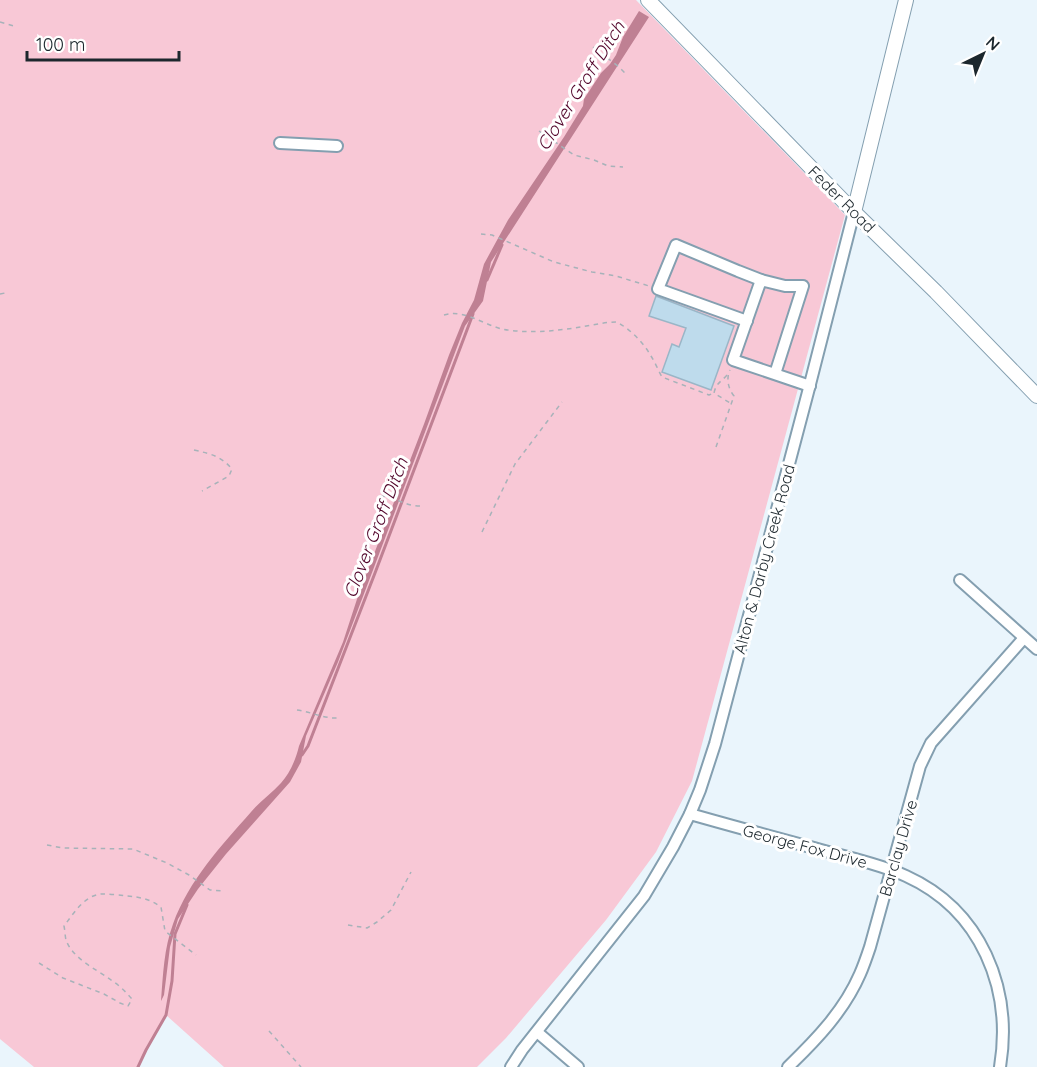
<svg xmlns="http://www.w3.org/2000/svg" width="1037" height="1067" font-family="Quicksand,sans-serif">
<style>
.green{fill:#f8c8d6}
.water{fill:#bf8093}
.lines{fill:none;stroke-linecap:round;stroke-linejoin:round}
.stream{stroke:#bf8093;stroke-width:3}
.building{fill:#bedbec;stroke:#9ab6c7;stroke-width:1.5}
.minor-casing{stroke:#849fb0;stroke-width:14}
.major-casing{stroke:#849fb0;stroke-width:16}
.path{stroke:#a7b2b9;stroke-width:1.5;stroke-dasharray:4.5 4.5;stroke-linecap:butt}
.minor{stroke:#fff;stroke-width:10}
.major{stroke:#fff;stroke-width:14}
.labels{text-anchor:middle;stroke-width:6;stroke-linejoin:round;paint-order:stroke}
.street-label{font-size:16px;fill:#1c272d;stroke:#fff}
.water-label{font-size:18px;font-style:italic;fill:#52042a;stroke:#fff}
</style>
<rect width="100%" height="100%" fill="#eaf5fc"/>
<polygon class="green" points="0,0 636,0 845,215 692,781 656,852 606,920 506,1038 477,1067 224,1067 166,1015 146,1050 138,1067 34,1067 0,1039"/>
<path class="water" d="M639,11L649,17L491,262L483,301L465,326L370,578L338,662L306,736L301,762L290,782L226,854L198,889L178,919L170,947L164,995L161,1001C163,975 164,948 173,924C189,880 221,846 251,812C260,801 272,793 281,783C290,773 296,759 299,746L343,642L359,593L424,424L449,355L462,323L474,300L484,264L508,220L564,137L583,106L584,99L601,73L610,64L616,55L623,37Z"/>
<g class="lines">
<g class="stream">
<polyline points="487,280 502,245"/>
<polyline points="302,755 308,746 375,573 473,314"/>
<polyline points="138,1067 146,1050 166,1015 172,981 175,934 187,905"/>
</g>
</g>
<polygon class="building" points="656,296 734,326 711,390 662,372 672,344 679,347 686,328 649,316"/>
<g class="lines">
<defs>
<g id="minor">
<polyline points="280,143 337,146"/>
<polyline points="747,321 658,289 676,245 738,271 761,280"/>
<polyline points="775,374 803,286 785,286 761,280 733,360 810,386"/>
<polyline points="960,580 1037,649"/>
<path d="M690,814C732,826 773,837 814,848C845,857 878,863 906,876C981,910 1013,988 1000,1067"/>
<polyline points="537,1032 578,1067"/>
<polyline points="511,1067 522,1050 644,896 673,847 690,814 700,790 715,744 808,392 854,212"/>
<path d="M788,1067C816,1040 844,1011 860,974C864,965 867,956 870,947L920,766L931,743L1024,638"/>
</g>
<g id="major">
<polyline points="648,0 854,212 936,292 1037,396"/>
<polyline points="854,212 906,0"/>
</g>
</defs>
<use href="#minor" class="minor-casing"/>
<use href="#major" class="major-casing"/>
<g class="path">
<polyline points="0,22 17,27"/>
<polyline points="593,47 619,67 626,74"/>
<polyline points="539,131 574,155 594,160 608,166 623,167"/>
<polyline points="481,234 492,235 554,262 592,272 616,276 649,286"/>
<polyline points="0,294 5,293"/>
<path d="M444,315C464,309 482,324 502,329C527,334 555,331 581,327C593,325 605,322 617,322C631,330 643,342 651,356C655,362 658,370 662,377L709,395L714,393"/>
<path d="M727,375C721,382 716,383 714,393L730,403"/>
<path d="M716,447L734,396C728,388 726,379 730,370"/>
<path d="M194,450C211,454 221,456 232,469L229,476L202,491"/>
<path d="M381,496C395,496 403,506 420,506"/>
<polyline points="482,532 515,464 562,402"/>
<path d="M297,710C312,712 324,719 339,718"/>
<polyline points="47,845 63,848 133,849 167,863 189,875 210,890 223,891"/>
<polyline points="348,925 367,928 377,922 391,910 411,872"/>
<path d="M39,963L63,978L104,994L120,1003L128,1006L132,999C126,992 119,985 111,980C96,969 73,959 66,940C65,936 65,930 64,926C74,913 85,894 103,894C110,894 119,895 126,896C140,897 150,899 161,907L165,931L196,955"/>
<polyline points="269,1031 301,1067"/>
</g>
<use href="#minor" class="minor"/>
<use href="#major" class="major"/>
</g>
<g class="labels">
<g class="street-label">
<text transform="translate(842 199) rotate(45)" y="6">Feder Road</text>
<text transform="translate(764 559) rotate(-75)" y="6">Alton &amp; Darby Creek Road</text>
<text transform="translate(805 846) rotate(15)" y="6">George Fox Drive</text>
<text transform="translate(898 848) rotate(-74)" y="6">Barclay Drive</text>
</g>
<g class="water-label">
<text transform="translate(581 86) rotate(-58)" y="6">Clover Groff Ditch</text>
<text transform="translate(376 528) rotate(-69)" y="6">Clover Groff Ditch</text>
</g>
</g>
<g transform="translate(983 54) rotate(43)" stroke="#ffffff" stroke-width="4.5" paint-order="stroke">
<path d="M0-4.5L10 22L0 15L-10 22Z" fill="#1c272d"/>
<text y="-9" font-size="16" font-weight="bold" text-anchor="middle" fill="#1c272d">N</text>
</g>
<path d="M27 51v9h152v-9" fill="none" stroke="#1c272d" stroke-width="3"/>
<text x="36" y="51" font-size="18" fill="#1c272d" stroke="#ffffff" stroke-width="4.5" paint-order="stroke">100 m</text>
</svg>
